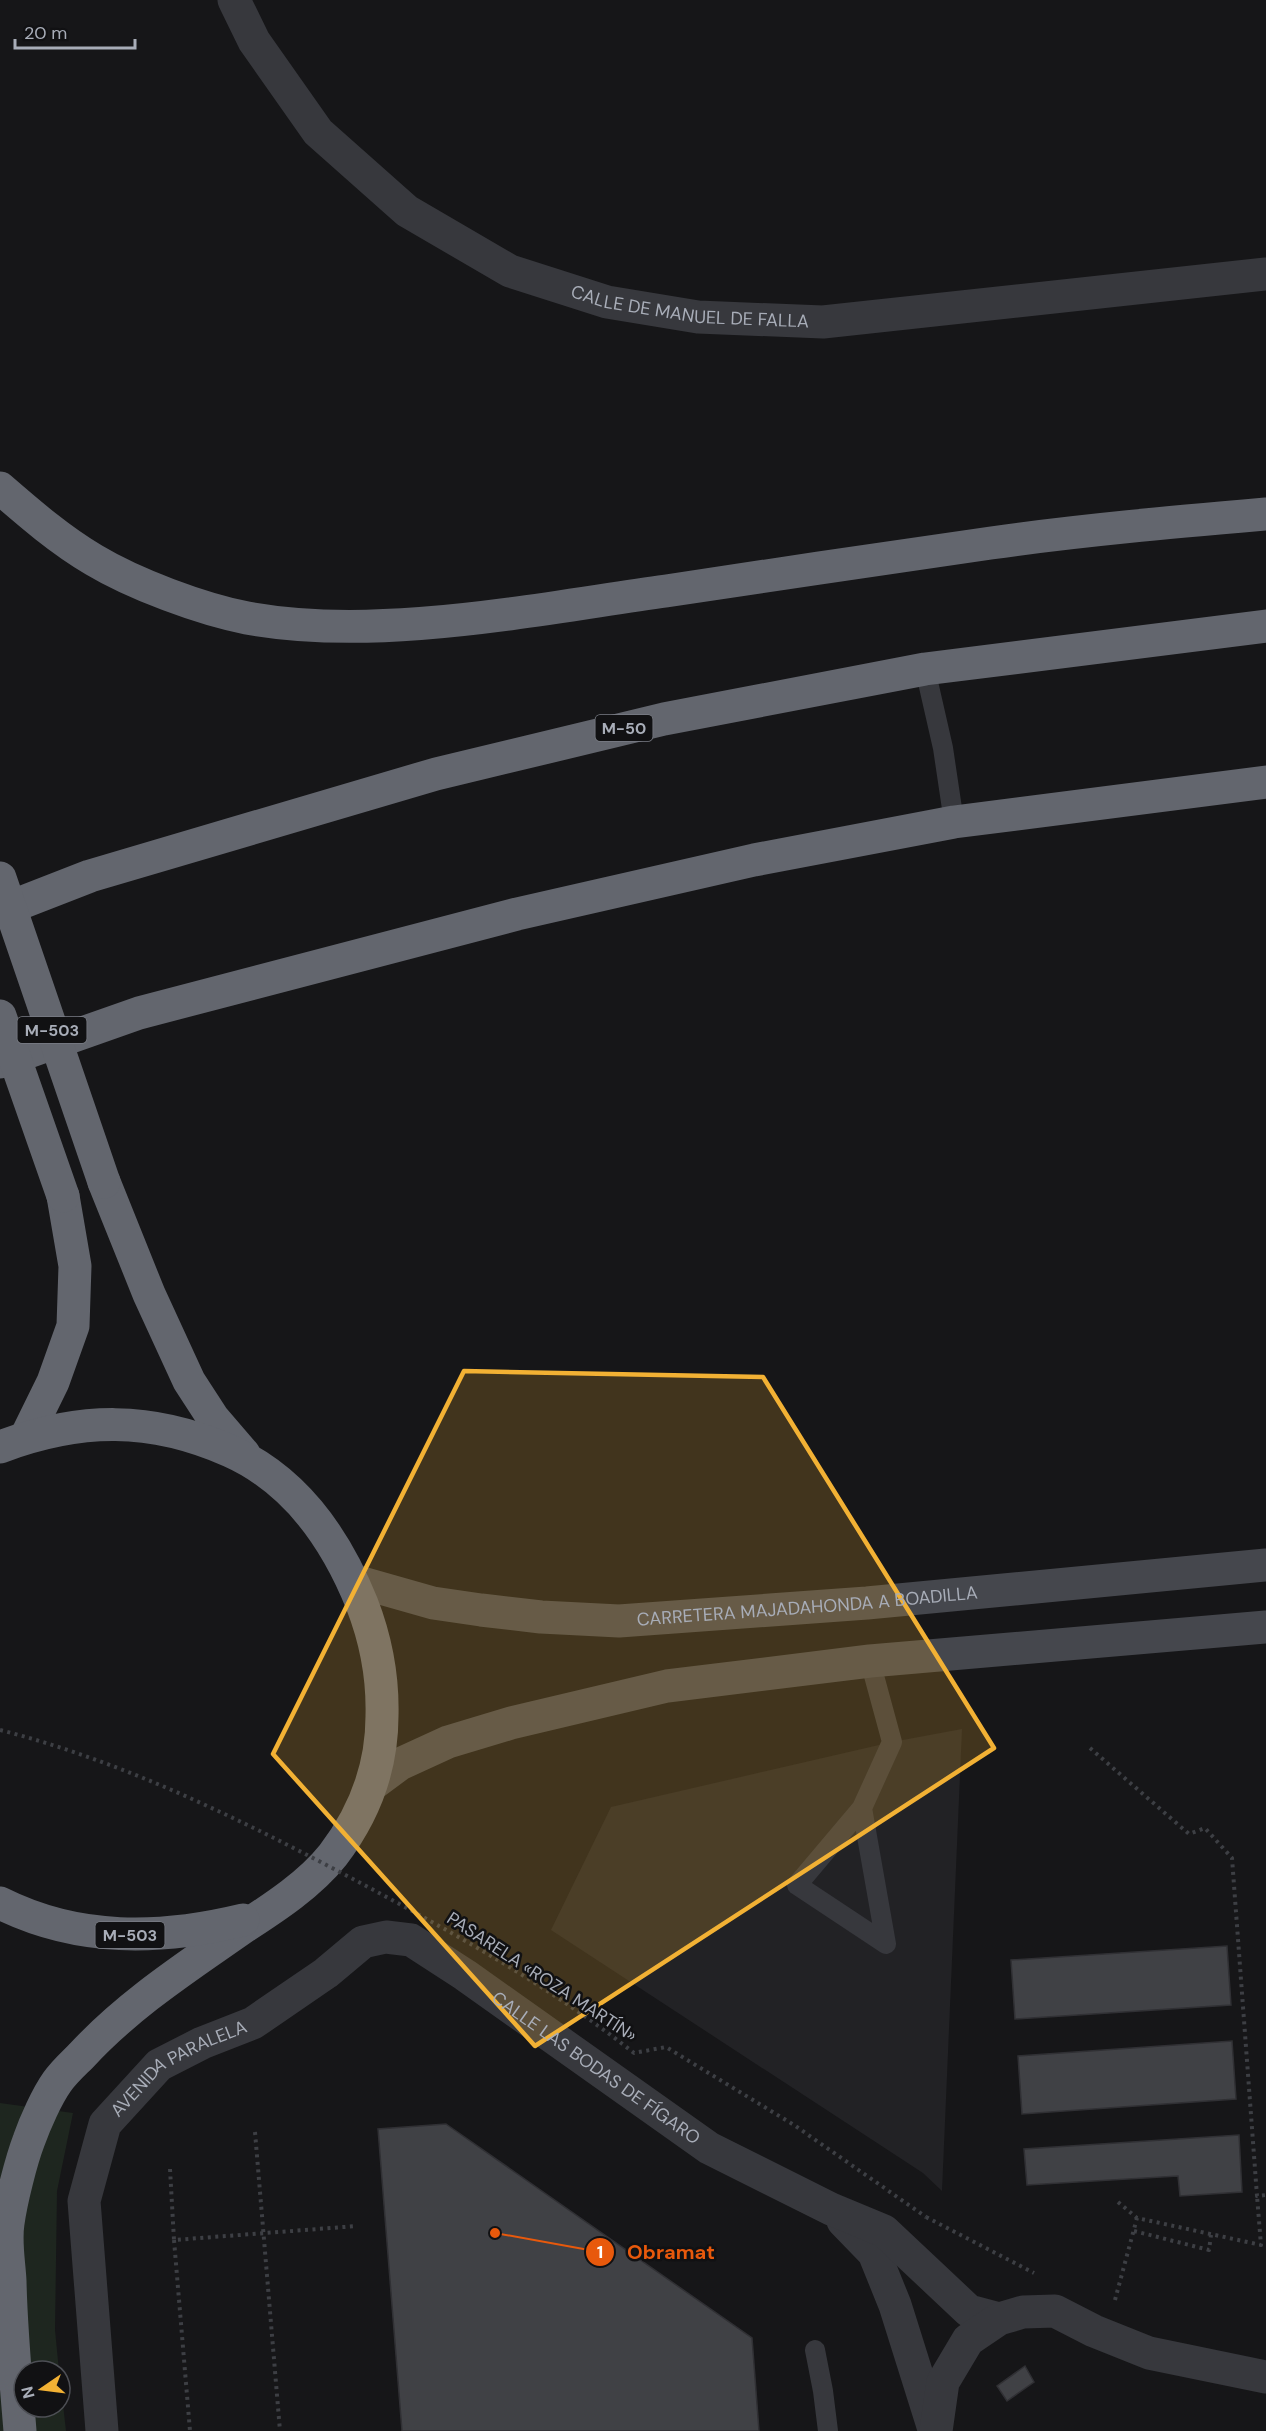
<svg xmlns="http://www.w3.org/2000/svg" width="1266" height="2431" font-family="'DM Sans',sans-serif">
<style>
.built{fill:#222225}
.green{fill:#1e261f}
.building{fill:#404145;stroke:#303034;stroke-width:1.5}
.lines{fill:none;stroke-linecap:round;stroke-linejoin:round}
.path{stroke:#3d3f44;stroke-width:4;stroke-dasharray:3 4.5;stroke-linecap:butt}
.lane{stroke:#37383d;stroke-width:20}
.street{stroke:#37383d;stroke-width:33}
.secondary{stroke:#45474d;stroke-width:33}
.highway{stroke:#63666e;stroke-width:33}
.path-bridge{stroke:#3d3f44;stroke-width:4;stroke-dasharray:3 4.5;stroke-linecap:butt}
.highway-bridge{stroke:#63666e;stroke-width:33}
.marked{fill:#f2b134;fill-opacity:0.2;stroke:#f2b134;stroke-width:4.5;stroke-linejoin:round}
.labels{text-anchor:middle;stroke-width:5;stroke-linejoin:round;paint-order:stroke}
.shield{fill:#111113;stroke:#7b7e86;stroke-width:1.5}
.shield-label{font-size:16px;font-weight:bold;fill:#a8adb8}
.street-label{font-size:18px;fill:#a8adb8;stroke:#111113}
.leader{fill:none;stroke:#e8590c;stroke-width:2}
.callout-dot{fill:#e8590c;stroke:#111113;stroke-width:2}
.mark-label{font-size:18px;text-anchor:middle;font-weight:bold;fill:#fff}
.callout-label{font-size:20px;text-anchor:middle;font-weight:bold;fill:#e8590c;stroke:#111113;stroke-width:5;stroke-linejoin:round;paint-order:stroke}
</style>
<rect width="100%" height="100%" fill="#161618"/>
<polygon class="built" points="962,1729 942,2191 923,2173 551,1930 611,1807 892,1742"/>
<polygon class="green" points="0,2103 73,2113 57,2191 55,2330 59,2371 24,2371 24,2407 60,2407 60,2378 66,2431 0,2431"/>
<g class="building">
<polygon points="1227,1946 1231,2005 1015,2019 1011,1960"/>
<polygon points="1232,2041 1236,2099 1022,2114 1018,2056"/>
<polygon points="446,2124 752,2338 759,2431 402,2431 378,2129"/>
<polygon points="1239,2135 1242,2192 1180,2196 1178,2176 1027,2185 1024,2149"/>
<polygon points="1025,2366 1034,2382 1007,2401 997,2386"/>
</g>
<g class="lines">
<g class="path">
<polyline points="1090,1748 1189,1834 1205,1828 1232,1858 1257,2196 1266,2195"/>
<polyline points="255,2132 280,2431"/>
<polyline points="170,2169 174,2240 357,2226"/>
<polyline points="1118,2202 1137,2218"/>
<polyline points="926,2217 1034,2273"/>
<polyline points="1134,2231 1209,2250 1211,2235"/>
<polyline points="174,2240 190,2431"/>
<polyline points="1115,2300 1137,2218 1261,2245 1257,2196"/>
</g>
<g class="lane">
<polyline points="925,669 943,748 954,822"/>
<polyline points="862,1808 797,1885 886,1944 862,1808 892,1742 870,1661"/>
<polyline points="815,2350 823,2391 828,2431"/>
</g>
<g class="street">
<path id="s1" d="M234,0L254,41L318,132L407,211L510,271L607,302L698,317L823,322L1266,274"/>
<polyline points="843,2221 874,2253 895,2305 933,2426"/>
<path id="s2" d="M102,2431L84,2201L105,2124L159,2065L202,2043L253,2023L326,1973L363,1942L386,1937L411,1940L465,1975L709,2148L831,2209L884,2231L969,2311L999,2319"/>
<polyline points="936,2431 943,2382 968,2340 999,2319 1023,2312 1055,2311 1094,2331 1149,2353 1266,2377"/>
</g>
<g class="secondary">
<path id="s3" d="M352,1580L433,1603L481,1610L541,1617L619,1621L867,1603L1266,1565"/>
<polyline points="373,1784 400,1764 448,1742 511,1723 667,1686 870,1661 1266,1627"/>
</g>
<g class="highway">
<path d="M0,488C30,514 60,540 94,560C134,584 201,609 247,618C377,642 536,609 666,591C774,575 883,558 991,543C1082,530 1174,522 1266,514"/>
<polyline points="0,911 90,876 436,774 664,719 925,669 1266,626"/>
<polyline points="0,1062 139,1013 517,914 754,860 954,822 1266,782"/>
<polyline points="104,1182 149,1294 189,1381 213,1418 244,1454"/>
<polyline points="26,1437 53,1382 73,1326 75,1266 63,1196"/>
<path d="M0,1447C80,1417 151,1416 230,1451C295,1480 336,1539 362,1604C376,1640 383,1677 382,1716C382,1768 365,1813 333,1855C310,1884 275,1907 244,1927C187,1967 129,2004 81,2056C73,2064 64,2072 57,2082C47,2096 35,2123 29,2140C21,2161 11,2201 8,2223C5,2242 9,2262 10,2281C11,2331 16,2381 20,2431"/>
<path d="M0,1903C78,1942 160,1940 243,1920"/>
</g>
<path class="path-bridge" d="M0,1730C129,1763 250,1824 368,1887C459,1936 552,1988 634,2053L666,2047L794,2125L926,2217"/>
<g class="highway-bridge">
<polyline points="0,878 104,1182"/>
<polyline points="0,1016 63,1196"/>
</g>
</g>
<path class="marked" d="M464,1371L763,1377L994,1748L535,2046L273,1754Z"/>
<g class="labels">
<g class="shield">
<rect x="595.5" y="715" width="57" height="26" rx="4.5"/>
<rect x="17.5" y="1017" width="69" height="26" rx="4.5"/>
<rect x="95.5" y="1922" width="69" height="26" rx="4.5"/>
</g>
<g class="shield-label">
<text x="624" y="734">M-50</text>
<text x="52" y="1036">M-503</text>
<text x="130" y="1941">M-503</text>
</g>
<g class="street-label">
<text dy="6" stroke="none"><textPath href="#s1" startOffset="580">CALLE DE MANUEL DE FALLA</textPath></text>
<text dy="6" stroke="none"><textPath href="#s3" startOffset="460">CARRETERA MAJADAHONDA A BOADILLA</textPath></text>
<text transform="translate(542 1977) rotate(33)" y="6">PASARELA «ROZA MARTÍN»</text>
<text dy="6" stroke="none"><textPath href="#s2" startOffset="904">CALLE LAS BODAS DE FÍGARO</textPath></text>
<text dy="6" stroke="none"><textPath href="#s2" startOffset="405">AVENIDA PARALELA</textPath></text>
</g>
</g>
<path class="leader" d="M495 2233L600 2252"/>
<g class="callout-dot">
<circle cx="495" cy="2233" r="6"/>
<circle cx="600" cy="2252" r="15"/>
</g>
<g class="mark-label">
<text x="600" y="2258">1</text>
</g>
<g class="callout-label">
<text x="671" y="2259">Obramat</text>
</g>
<g transform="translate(42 2389) rotate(256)"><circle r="28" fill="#111113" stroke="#4d4f55" stroke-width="1.5"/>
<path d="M0-4.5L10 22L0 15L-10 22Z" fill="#f2b134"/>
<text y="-9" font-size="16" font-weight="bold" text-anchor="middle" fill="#a8adb8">N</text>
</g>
<path d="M15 39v9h120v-9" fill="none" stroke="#a8adb8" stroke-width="3"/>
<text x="24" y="39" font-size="18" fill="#a8adb8" stroke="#111113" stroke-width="4.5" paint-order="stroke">20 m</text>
</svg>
